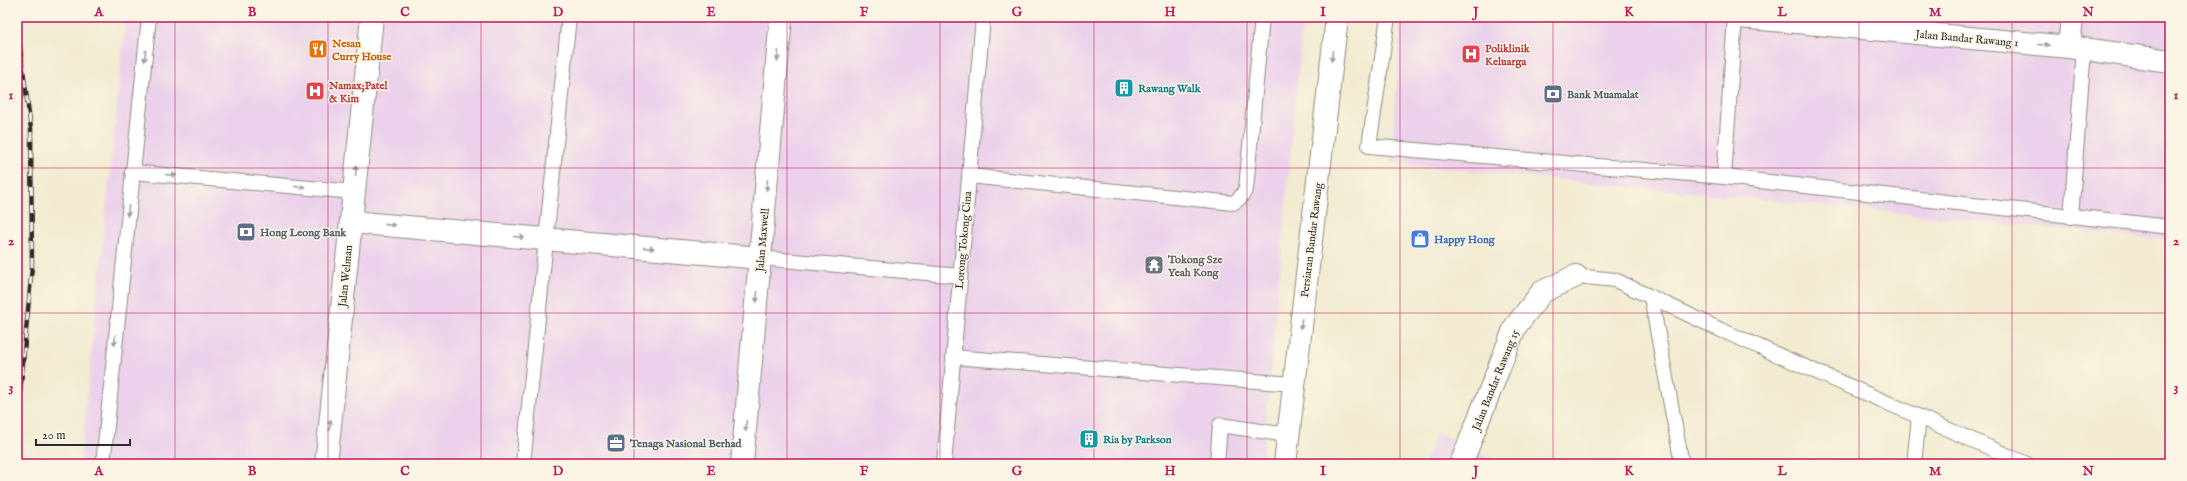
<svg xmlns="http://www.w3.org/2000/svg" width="2187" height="481" font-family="'IM FELL English',serif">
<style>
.built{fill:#ebd1eb}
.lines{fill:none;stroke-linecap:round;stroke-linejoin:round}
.service-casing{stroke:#8e8b7e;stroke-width:16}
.minor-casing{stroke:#8e8b7e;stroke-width:24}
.tertiary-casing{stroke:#8e8b7e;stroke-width:24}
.service{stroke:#fff;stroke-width:14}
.minor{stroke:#fff;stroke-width:22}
.tertiary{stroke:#fff;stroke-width:22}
.rail-casing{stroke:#2b2b2b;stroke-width:4.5}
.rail{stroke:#fcf5e5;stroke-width:3;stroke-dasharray:9;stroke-linecap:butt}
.oneway{fill:#a0a0a0}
.grid{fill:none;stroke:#c2185b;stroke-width:1;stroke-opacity:0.55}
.labels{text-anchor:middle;stroke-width:3;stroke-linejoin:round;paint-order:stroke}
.street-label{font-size:11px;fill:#2b2b2b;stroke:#fcf5e5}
.food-label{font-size:11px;font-weight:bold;fill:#c56008;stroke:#fcf5e5;text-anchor:start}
.health-label{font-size:11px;font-weight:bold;fill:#be3a42;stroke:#fcf5e5;text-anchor:start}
.culture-label{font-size:11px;font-weight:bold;fill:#0d838f;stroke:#fcf5e5;text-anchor:start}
.service-label{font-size:11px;font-weight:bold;fill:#4e5e75;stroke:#fcf5e5;text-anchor:start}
.shop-label{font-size:11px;font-weight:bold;fill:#366cbe;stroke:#fcf5e5;text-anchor:start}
.worship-label{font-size:11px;font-weight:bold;fill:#5b616d;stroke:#fcf5e5;text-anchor:start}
.neatline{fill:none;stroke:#c2185b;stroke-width:1.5}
.grid-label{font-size:13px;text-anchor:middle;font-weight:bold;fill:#c2185b}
</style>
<rect width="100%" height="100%" fill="#fcf5e5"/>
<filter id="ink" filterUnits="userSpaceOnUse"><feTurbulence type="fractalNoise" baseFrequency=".025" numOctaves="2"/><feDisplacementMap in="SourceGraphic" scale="8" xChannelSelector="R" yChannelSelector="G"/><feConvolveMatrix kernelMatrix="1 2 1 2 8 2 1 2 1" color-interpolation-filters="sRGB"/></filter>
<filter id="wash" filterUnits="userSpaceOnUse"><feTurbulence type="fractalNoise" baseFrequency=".012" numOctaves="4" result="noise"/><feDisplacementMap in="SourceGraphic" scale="16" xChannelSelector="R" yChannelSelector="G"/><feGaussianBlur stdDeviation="0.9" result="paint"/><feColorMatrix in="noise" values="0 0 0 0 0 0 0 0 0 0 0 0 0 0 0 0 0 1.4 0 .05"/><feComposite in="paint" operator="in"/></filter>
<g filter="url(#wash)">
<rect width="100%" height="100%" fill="#f2ebd1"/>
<g class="built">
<polygon points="126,17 1303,17 1262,464 80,464"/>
<polygon points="1401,17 2170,17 2170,240 1391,163"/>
<polygon points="1437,431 1501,464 1424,464"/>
</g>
</g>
<g filter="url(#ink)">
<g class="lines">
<defs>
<g id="service">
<polyline points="1388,17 1369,146 1724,177 2170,227"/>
<polyline points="1893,31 1894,17"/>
<polyline points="132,172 354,192"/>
<polyline points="969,176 1233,203 1240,198 1246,189 1262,17"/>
<polyline points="1724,177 1735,17"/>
<polyline points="2071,217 2084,49"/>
<polyline points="760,258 960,276"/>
<polyline points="1576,276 1615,280 1721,330 2027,464"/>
<polyline points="1651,297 1682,464"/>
<polyline points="953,357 1294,384"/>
<polyline points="103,464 149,17"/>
<polyline points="523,464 569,17"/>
<polyline points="944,464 983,17"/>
<polyline points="1217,464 1220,425 1288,435"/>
<polyline points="1914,464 1919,417"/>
</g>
<g id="minor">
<polyline points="1740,17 2069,47 2170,61"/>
<polyline points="2069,47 2072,17"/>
<polyline points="351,222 760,258"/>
<polyline points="742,464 781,17"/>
<polyline points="1461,464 1515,327 1542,292 1576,276"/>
</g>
<g id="tertiary">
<polyline points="326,464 372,17"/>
<polyline points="1285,464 1337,17"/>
</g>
</defs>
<use href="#service" class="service-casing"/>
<use href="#minor" class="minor-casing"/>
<use href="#tertiary" class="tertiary-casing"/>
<use href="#service" class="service"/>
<use href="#minor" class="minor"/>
<use href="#tertiary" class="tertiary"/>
<defs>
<polyline id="rail" points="17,25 31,129 32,267 17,426"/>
</defs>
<use href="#rail" class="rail-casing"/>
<use href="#rail" class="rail"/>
</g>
<defs><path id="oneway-solid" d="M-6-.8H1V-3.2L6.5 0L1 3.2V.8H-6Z"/></defs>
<g class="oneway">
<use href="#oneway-solid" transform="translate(2044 45) rotate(5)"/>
<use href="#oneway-solid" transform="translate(145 56) rotate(96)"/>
<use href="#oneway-solid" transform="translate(778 56) rotate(95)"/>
<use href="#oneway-solid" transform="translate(1332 56) rotate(97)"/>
<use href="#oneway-solid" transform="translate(356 171) rotate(-84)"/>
<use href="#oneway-solid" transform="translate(171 175) rotate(5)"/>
<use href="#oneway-solid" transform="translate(767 185) rotate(95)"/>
<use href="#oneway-solid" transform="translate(300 187) rotate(5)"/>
<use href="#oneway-solid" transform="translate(128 211) rotate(96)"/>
<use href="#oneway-solid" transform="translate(390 225) rotate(5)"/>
<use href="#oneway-solid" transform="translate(519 237) rotate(5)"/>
<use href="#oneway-solid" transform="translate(649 248) rotate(5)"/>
<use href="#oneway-solid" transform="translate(757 297) rotate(95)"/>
<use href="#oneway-solid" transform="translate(1301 324) rotate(97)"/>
<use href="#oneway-solid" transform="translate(115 340) rotate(96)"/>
<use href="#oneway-solid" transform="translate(330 425) rotate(-84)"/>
<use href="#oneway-solid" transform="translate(746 426) rotate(95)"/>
</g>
</g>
<path class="grid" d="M175,17V464M328,17V464M481,17V464M634,17V464M787,17V464M940,17V464M1094,17V464M1247,17V464M1400,17V464M1553,17V464M1706,17V464M1859,17V464M2012,17V464M17,168H2170M17,313H2170"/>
<defs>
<symbol id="restaurant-square" viewBox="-11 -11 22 22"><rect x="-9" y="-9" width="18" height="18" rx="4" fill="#e8710a" stroke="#fcf5e5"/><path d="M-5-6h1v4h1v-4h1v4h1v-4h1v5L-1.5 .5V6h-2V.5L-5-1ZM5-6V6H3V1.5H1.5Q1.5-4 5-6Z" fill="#fff"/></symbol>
<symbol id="hospital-square" viewBox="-11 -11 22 22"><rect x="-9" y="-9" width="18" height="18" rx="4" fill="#e0444e" stroke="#fcf5e5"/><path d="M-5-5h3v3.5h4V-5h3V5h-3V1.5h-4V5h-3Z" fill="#fff"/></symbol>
<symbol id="building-square" viewBox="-11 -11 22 22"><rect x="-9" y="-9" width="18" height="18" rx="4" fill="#0f9aa8" stroke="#fcf5e5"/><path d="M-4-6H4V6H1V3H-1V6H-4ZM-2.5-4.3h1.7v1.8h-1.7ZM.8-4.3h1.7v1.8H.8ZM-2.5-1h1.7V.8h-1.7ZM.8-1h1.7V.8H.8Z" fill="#fff"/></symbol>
<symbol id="bank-square" viewBox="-11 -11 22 22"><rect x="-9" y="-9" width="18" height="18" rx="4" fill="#5c6f8a" stroke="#fcf5e5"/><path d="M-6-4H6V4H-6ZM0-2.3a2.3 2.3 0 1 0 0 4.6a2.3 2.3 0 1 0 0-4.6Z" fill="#fff"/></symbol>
<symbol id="shop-square" viewBox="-11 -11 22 22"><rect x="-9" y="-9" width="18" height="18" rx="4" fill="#3f7fe0" stroke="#fcf5e5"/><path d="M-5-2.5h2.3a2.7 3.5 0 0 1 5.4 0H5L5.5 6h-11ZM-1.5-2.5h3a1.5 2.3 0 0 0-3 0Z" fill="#fff"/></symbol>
<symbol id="temple-square" viewBox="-11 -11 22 22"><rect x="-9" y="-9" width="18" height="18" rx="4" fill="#6b7280" stroke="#fcf5e5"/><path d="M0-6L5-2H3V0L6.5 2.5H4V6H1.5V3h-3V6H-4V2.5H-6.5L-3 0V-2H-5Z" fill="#fff"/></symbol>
<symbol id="office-square" viewBox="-11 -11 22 22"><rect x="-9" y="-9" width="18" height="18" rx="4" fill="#5c6f8a" stroke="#fcf5e5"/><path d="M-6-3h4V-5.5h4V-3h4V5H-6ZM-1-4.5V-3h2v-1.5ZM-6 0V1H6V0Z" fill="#fff"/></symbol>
</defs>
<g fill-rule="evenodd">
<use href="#restaurant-square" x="307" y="38" width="22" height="22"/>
<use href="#hospital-square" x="1460" y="43" width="22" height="22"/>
<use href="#building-square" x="1113" y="77" width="22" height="22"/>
<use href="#hospital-square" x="304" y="80" width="22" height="22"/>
<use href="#bank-square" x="1542" y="83" width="22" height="22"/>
<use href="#bank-square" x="235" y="221" width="22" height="22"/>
<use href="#shop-square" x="1409" y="228" width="22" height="22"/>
<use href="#temple-square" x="1143" y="254" width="22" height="22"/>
<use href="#building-square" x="1078" y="428" width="22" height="22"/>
<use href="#office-square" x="605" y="432" width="22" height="22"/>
</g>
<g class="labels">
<g class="street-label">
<text transform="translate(1967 38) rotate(5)" y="4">Jalan Bandar Rawang 1</text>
<text transform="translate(762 240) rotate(-85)" y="4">Jalan Maxwell</text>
<text transform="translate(963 240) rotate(-85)" y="4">Lorong Tokong Cina</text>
<text transform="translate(1311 240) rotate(-83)" y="4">Persiaran Bandar Rawang</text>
<text transform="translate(345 276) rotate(-84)" y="4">Jalan Welman</text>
<text transform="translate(1495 380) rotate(-68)" y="4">Jalan Bandar Rawang 15</text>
</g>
<g class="food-label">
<text x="332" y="47">Nesan<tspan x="332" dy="13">Curry House</tspan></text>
</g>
<g class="health-label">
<text x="1485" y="52">Poliklinik<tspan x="1485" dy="13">Keluarga</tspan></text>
<text x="329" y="89">Namax;Patel<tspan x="329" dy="13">&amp; Kim</tspan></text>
</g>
<g class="culture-label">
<text x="1138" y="92">Rawang Walk</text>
<text x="1103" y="443">Ria by Parkson</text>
</g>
<g class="service-label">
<text x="1567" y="98">Bank Muamalat</text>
<text x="260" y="236">Hong Leong Bank</text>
<text x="630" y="447">Tenaga Nasional Berhad</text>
</g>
<g class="shop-label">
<text x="1434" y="243">Happy Hong</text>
</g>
<g class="worship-label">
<text x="1168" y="263">Tokong Sze<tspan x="1168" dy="13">Yeah Kong</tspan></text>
</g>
</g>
<rect width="2187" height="481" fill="none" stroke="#fcf5e5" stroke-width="44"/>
<path d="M36 439v6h94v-6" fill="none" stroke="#2b2b2b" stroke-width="2"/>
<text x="42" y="439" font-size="12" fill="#2b2b2b" stroke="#fcf5e5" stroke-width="3" paint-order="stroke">20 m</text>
<rect x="22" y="22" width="2143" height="437" class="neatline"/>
<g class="grid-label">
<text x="99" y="16">A</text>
<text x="252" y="16">B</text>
<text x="405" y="16">C</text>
<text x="558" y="16">D</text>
<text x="711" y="16">E</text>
<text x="864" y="16">F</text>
<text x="1017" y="16">G</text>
<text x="1170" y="16">H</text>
<text x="1323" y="16">I</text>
<text x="1476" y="16">J</text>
<text x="1629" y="16">K</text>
<text x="1782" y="16">L</text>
<text x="1935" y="16">M</text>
<text x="2088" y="16">N</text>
<text x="11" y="99">1</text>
<text x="2176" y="99">1</text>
<text x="11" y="245">2</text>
<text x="2176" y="245">2</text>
<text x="11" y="391">3</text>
<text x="2176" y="391">3</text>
<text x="99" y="475">A</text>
<text x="252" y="475">B</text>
<text x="405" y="475">C</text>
<text x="558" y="475">D</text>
<text x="711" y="475">E</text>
<text x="864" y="475">F</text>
<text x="1017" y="475">G</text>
<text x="1170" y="475">H</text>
<text x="1323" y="475">I</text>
<text x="1476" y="475">J</text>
<text x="1629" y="475">K</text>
<text x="1782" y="475">L</text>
<text x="1935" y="475">M</text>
<text x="2088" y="475">N</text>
</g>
</svg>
